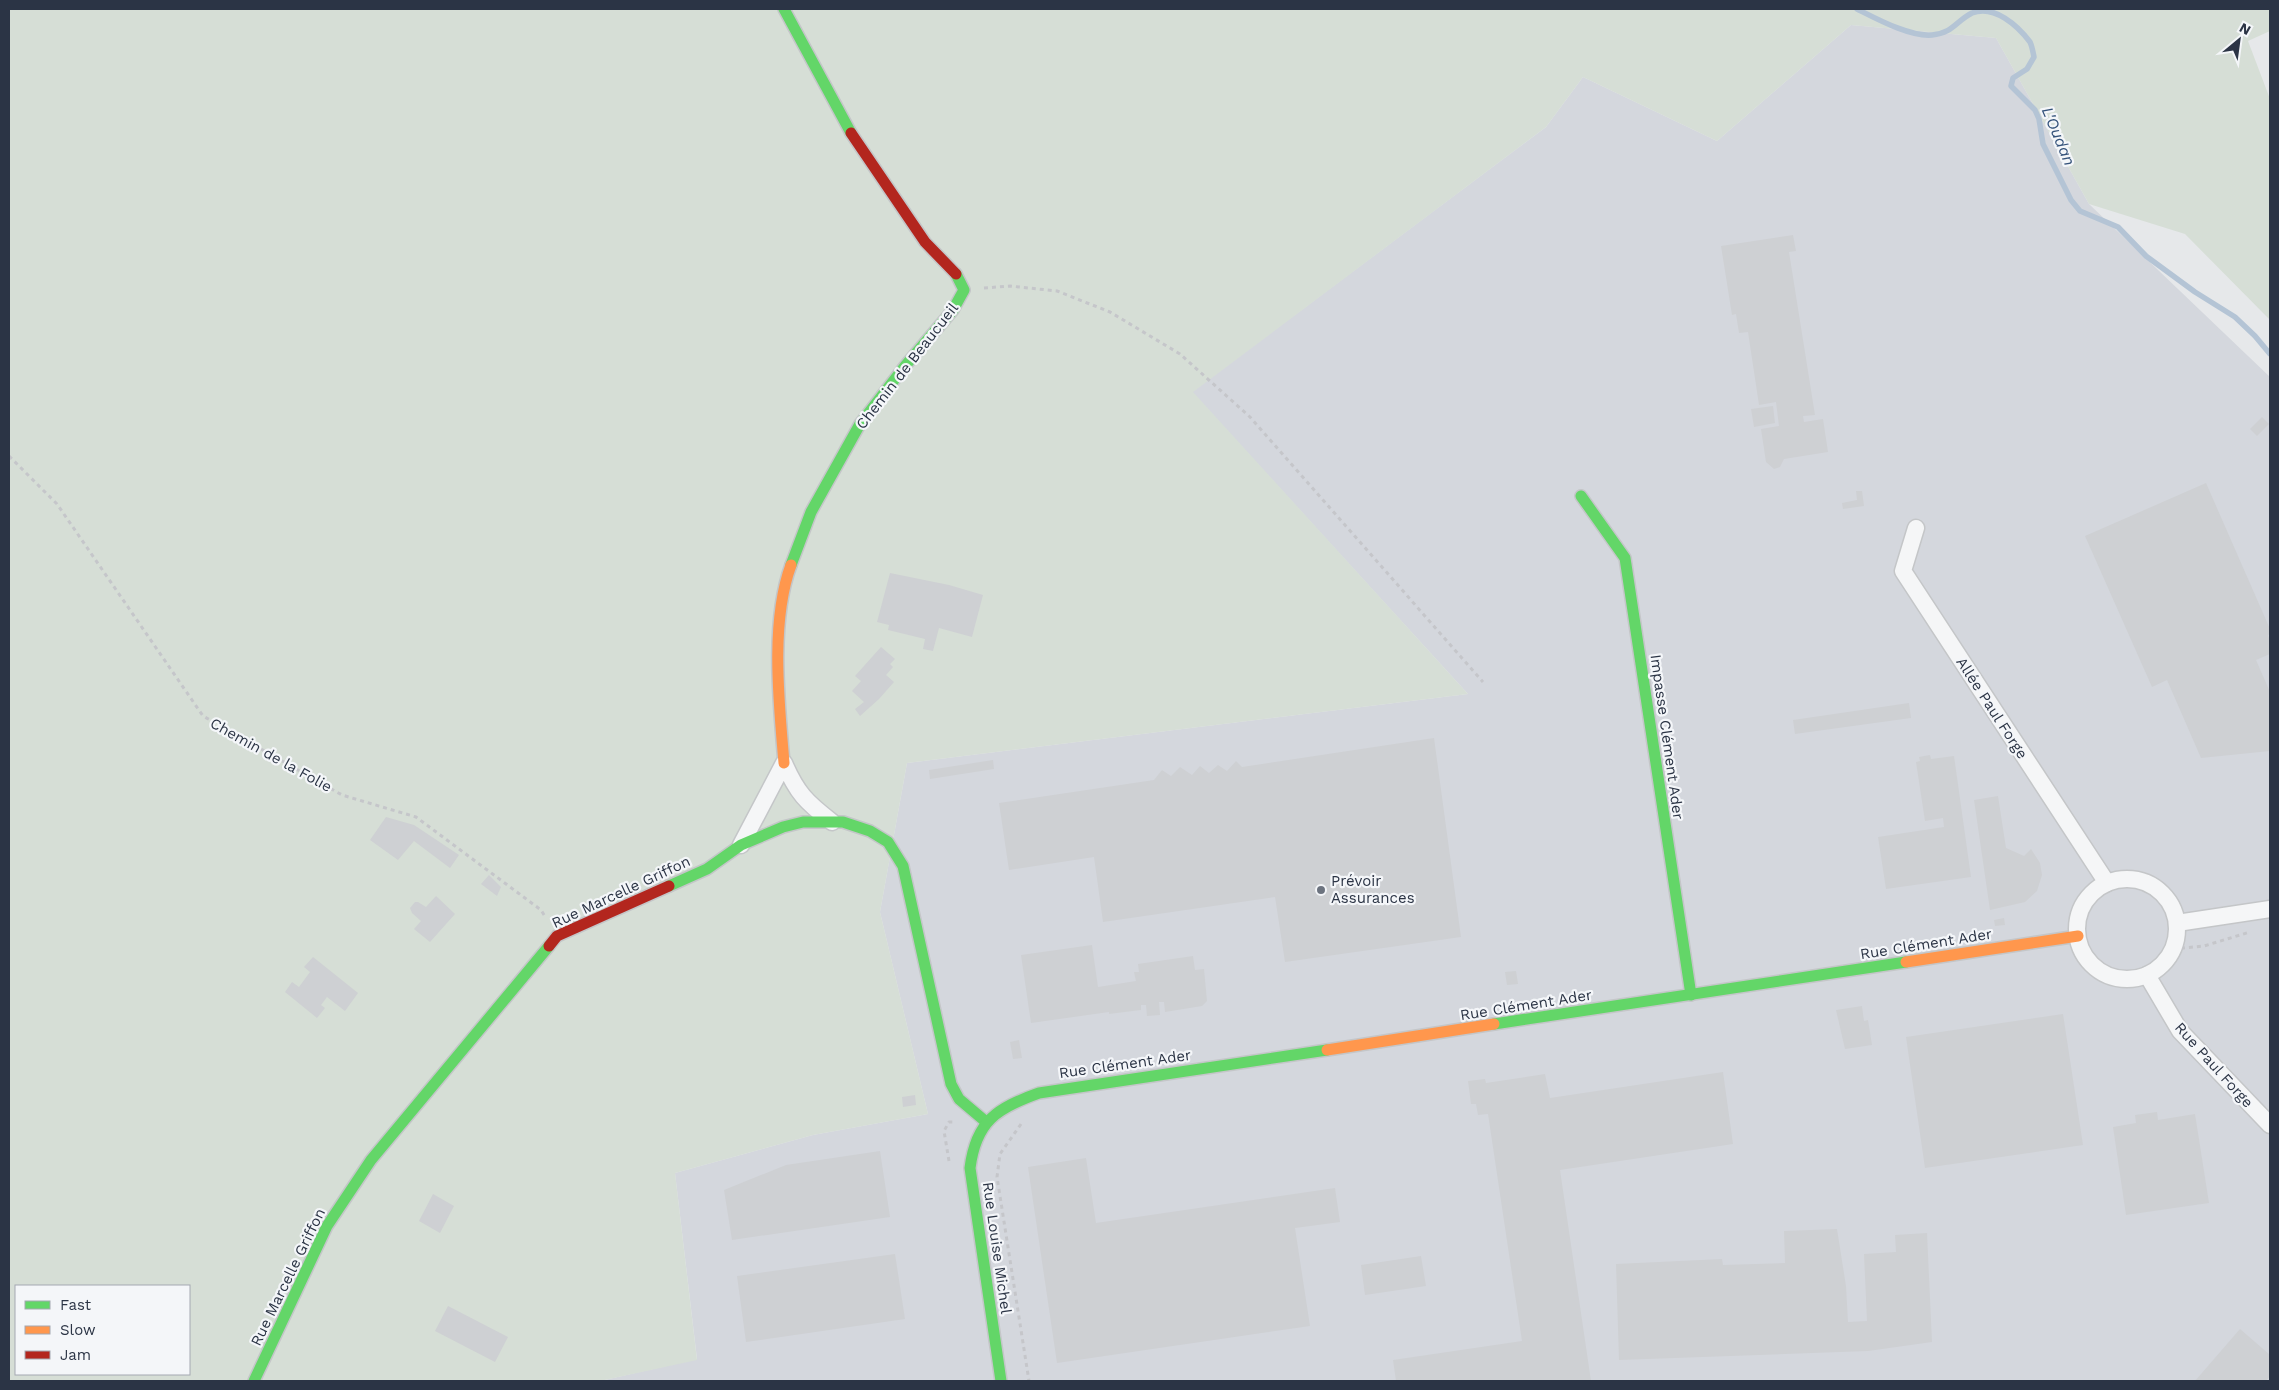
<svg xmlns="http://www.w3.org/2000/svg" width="2279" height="1390" font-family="'Work Sans',sans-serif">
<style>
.built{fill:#d4d7dd}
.green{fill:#d6ded6;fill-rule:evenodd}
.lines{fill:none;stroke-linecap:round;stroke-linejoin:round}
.stream{stroke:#b4c4d5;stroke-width:5.5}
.building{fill:#ced0d3}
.street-casing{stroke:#c4c6c8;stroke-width:19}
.fast-casing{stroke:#c4c6c8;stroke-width:14}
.slow-casing{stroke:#c4c6c8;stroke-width:14}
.jam-casing{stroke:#c4c6c8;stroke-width:14}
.path{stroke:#c5c6ca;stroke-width:3;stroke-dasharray:4 4;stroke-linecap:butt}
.street{stroke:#f5f6f7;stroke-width:16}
.fast{stroke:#63d668;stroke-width:11}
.slow{stroke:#ff974d;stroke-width:11}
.jam{stroke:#b3261e;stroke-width:11}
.poi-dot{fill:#6c737f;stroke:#f4f6f9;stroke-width:2}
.labels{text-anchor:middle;stroke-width:4.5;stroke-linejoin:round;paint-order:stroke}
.street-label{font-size:15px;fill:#2b3445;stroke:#f4f6f9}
.poi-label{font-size:15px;fill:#2b3445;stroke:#f4f6f9;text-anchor:start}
.water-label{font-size:16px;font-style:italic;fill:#34527a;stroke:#f4f6f9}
</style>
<rect width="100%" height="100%" fill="#e6e8ea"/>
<polygon class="built" points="1851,25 1996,38 2089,204 2270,377 2270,1381 600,1381 697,1359 675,1173 813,1135 928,1114 880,912 907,763 1468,694 1192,392 1546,127 1583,77 1717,141"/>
<path class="green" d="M9,9H2270V31L2248,41L2270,99V320L2185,234L2089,204L1996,38L1851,25L1717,141L1583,77L1546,127L1193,392L1468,694L907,763L880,912L928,1114L813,1135L675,1173L697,1360L600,1381H9ZM16,1286H189V1374H16Z"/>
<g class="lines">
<path class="stream" d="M1857,9C1877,19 1910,37 1932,35C1953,33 1956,21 1972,13C1994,4 2018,26 2030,42C2032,46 2033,52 2034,57L2027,69L2013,78L2011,86L2035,110L2039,119L2043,144L2071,200L2080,211L2118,227L2146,256L2195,292L2235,317L2255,336L2270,354"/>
</g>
<g class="building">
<polygon points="1793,235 1796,251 1789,252 1815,415 1803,416 1804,422 1823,419 1828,452 1784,459 1780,467 1774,469 1766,462 1761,429 1779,426 1776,402 1759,405 1748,332 1739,333 1736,314 1732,315 1721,246"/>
<polygon points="1773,406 1775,423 1754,427 1751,409"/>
<polygon points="2262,417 2269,424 2257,436 2250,429"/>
<polygon points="2206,483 2270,629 2270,634 2268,635 2270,641 2270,654 2256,660 2270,692 2270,751 2201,758 2167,680 2152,687 2085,536"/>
<polygon points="1856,491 1862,491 1864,506 1843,509 1842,503 1857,500"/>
<polygon points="890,573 949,585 983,595 972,637 939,628 933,651 923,649 925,639 888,630 889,625 877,622"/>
<polygon points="881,647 895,659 890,664 893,667 886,675 894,682 879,699 860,716 855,709 864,702 852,691 861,681 855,676"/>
<polygon points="1909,703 1911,718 1795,734 1793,720"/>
<polygon points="1434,738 1461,937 1285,962 1275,897 1103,922 1094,857 1009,870 999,803 1154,780 1162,770 1171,776 1180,767 1192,775 1200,766 1209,773 1218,765 1227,771 1236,761 1242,767"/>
<polygon points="1930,755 1931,759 1954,756 1971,877 1886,889 1878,837 1944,827 1943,818 1925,821 1916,762 1920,761 1919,757"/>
<polygon points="993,760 994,769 930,779 929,770"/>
<polygon points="1998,796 2006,848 2024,856 2031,849 2040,863 2042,875 2037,891 2025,902 1990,910 1974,800"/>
<polygon points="386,817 414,825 459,855 450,868 414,841 398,860 370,840"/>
<polygon points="489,875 501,887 497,896 481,884"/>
<polygon points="436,896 455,914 430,942 414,929 421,921 412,913 410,908 415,902 418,902 426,907"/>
<polygon points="2004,918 2005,925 1995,926 1994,920"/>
<polygon points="1092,945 1098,987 1136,981 1134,972 1139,972 1138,964 1193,956 1195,970 1204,969 1207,1001 1202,1006 1165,1012 1164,1002 1159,1002 1160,1015 1147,1016 1146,1005 1141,1005 1141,1010 1109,1014 1109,1012 1031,1023 1021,955"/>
<polygon points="313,957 358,993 345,1011 327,997 321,1005 325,1008 317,1018 285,992 292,982 299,987 310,972 304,967"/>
<polygon points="1516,971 1518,984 1507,985 1505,972"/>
<polygon points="1862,1006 1864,1021 1868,1020 1872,1045 1845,1049 1836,1010"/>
<polygon points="2063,1014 2083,1145 1925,1168 1906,1037"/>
<polygon points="1019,1040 1022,1058 1013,1059 1010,1042"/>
<polygon points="1723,1072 1733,1144 1560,1170 1591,1381 1396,1381 1393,1360 1522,1341 1488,1114 1478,1115 1476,1104 1471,1104 1468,1081 1485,1079 1486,1083 1545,1074 1550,1098"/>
<polygon points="915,1095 916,1105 903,1107 902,1097"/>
<polygon points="2157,1112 2158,1120 2195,1114 2209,1203 2126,1215 2113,1127 2136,1123 2135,1115"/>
<polygon points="880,1151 890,1217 732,1240 724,1190 786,1165"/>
<polygon points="1086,1158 1096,1223 1335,1188 1340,1222 1295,1228 1310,1326 1057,1363 1028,1167"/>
<polygon points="433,1194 454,1206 440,1233 419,1221"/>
<polygon points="1837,1229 1846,1286 1848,1322 1867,1321 1864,1254 1896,1252 1895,1235 1927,1233 1932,1342 1868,1351 1619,1360 1616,1264 1722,1259 1723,1265 1785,1263 1784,1231"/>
<polygon points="895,1254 905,1319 746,1342 737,1276"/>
<polygon points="1421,1256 1426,1286 1365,1295 1361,1265"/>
<polygon points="448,1306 508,1337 495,1362 435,1331"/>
<polygon points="2240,1329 2270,1355 2270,1376 2266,1381 2195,1381"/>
</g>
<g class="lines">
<defs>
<g id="street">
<polyline points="1916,528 1903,571 2107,883"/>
<path d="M741,845L784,763C797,793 806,802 832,822"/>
<circle cx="2127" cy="929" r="50"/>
<polyline points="2177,923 2270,909"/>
<polyline points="2147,975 2180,1031 2270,1125"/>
</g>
<g id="fast">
<polyline points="784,9 851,133"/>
<polyline points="1581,496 1625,558 1691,995"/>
<polyline points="791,565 811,512 860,424 905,366 953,310 964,290 956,274"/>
<polyline points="669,886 707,869 741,845 783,827 803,822 843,822 870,831 888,842 903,866 951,1084 959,1099 985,1121"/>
<polyline points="1494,1024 1906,962"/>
<polyline points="254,1381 327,1226 371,1160 549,946"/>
<path d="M1001,1381L970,1168C976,1121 997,1108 1039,1093L1327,1050"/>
</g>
<g id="slow">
<path d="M784,763C779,703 770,622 791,565"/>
<polyline points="1906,962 2078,936"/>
<polyline points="1327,1050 1494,1024"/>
</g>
<g id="jam">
<polyline points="851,133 925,242 956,274"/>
<polyline points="549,946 557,936 669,886"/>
</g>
</defs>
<use href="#street" class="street-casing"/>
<use href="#fast" class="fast-casing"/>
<use href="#slow" class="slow-casing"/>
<use href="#jam" class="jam-casing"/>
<g class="path">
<polyline points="984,288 1010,286 1057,291 1110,312 1180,354 1250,417 1483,682"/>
<polyline points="9,456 57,504 203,716 342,795 416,817 541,910 546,918"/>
<polyline points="2173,949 2204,946 2250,932"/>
<polyline points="1021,1124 1000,1154 997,1177 1029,1381"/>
<polyline points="949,1161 944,1131 949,1122 954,1122"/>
</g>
<use href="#street" class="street"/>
<use href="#fast" class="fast"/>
<use href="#slow" class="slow"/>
<use href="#jam" class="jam"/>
</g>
<circle class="poi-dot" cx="1321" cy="890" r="5"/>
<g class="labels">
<g class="street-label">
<text transform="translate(907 366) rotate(-52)" y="5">Chemin de Beaucueil</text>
<text transform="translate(1992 708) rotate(57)" y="5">Allée Paul Forge</text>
<text transform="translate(1667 737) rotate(82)" y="5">Impasse Clément Ader</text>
<text transform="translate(271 755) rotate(29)" y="5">Chemin de la Folie</text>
<text transform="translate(621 892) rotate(-25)" y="5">Rue Marcelle Griffon</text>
<text transform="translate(1926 944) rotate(-9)" y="5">Rue Clément Ader</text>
<text transform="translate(1526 1005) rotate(-9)" y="5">Rue Clément Ader</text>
<text transform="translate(1125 1064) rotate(-8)" y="5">Rue Clément Ader</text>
<text transform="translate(2214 1065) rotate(48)" y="5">Rue Paul Forge</text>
<text transform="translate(997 1248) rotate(82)" y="5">Rue Louise Michel</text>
<text transform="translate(288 1277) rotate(-64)" y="5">Rue Marcelle Griffon</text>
</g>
<g class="poi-label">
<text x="1331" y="886">Prévoir<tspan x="1331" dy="17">Assurances</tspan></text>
</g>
<g class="water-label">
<text transform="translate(2059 136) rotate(67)" y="6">L'Oudan</text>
</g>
</g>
<rect width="2279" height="1390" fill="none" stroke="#2b3445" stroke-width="20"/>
<rect x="15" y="1285" width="175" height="90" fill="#f4f6f9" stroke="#a4a8b1"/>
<rect x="25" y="1301" width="25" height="8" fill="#63d668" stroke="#a4a8b1"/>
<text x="60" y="1310" font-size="15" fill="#2b3445">Fast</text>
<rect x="25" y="1326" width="25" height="8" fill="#ff974d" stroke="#a4a8b1"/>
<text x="60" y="1335" font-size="15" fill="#2b3445">Slow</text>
<rect x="25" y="1351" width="25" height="8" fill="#b3261e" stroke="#a4a8b1"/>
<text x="60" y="1360" font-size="15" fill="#2b3445">Jam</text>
<g transform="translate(2239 40) rotate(29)" stroke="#f4f6f9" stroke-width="4" paint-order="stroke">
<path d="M0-4L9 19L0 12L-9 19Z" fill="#2b3445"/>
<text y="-8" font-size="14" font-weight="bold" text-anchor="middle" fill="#2b3445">N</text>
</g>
</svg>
